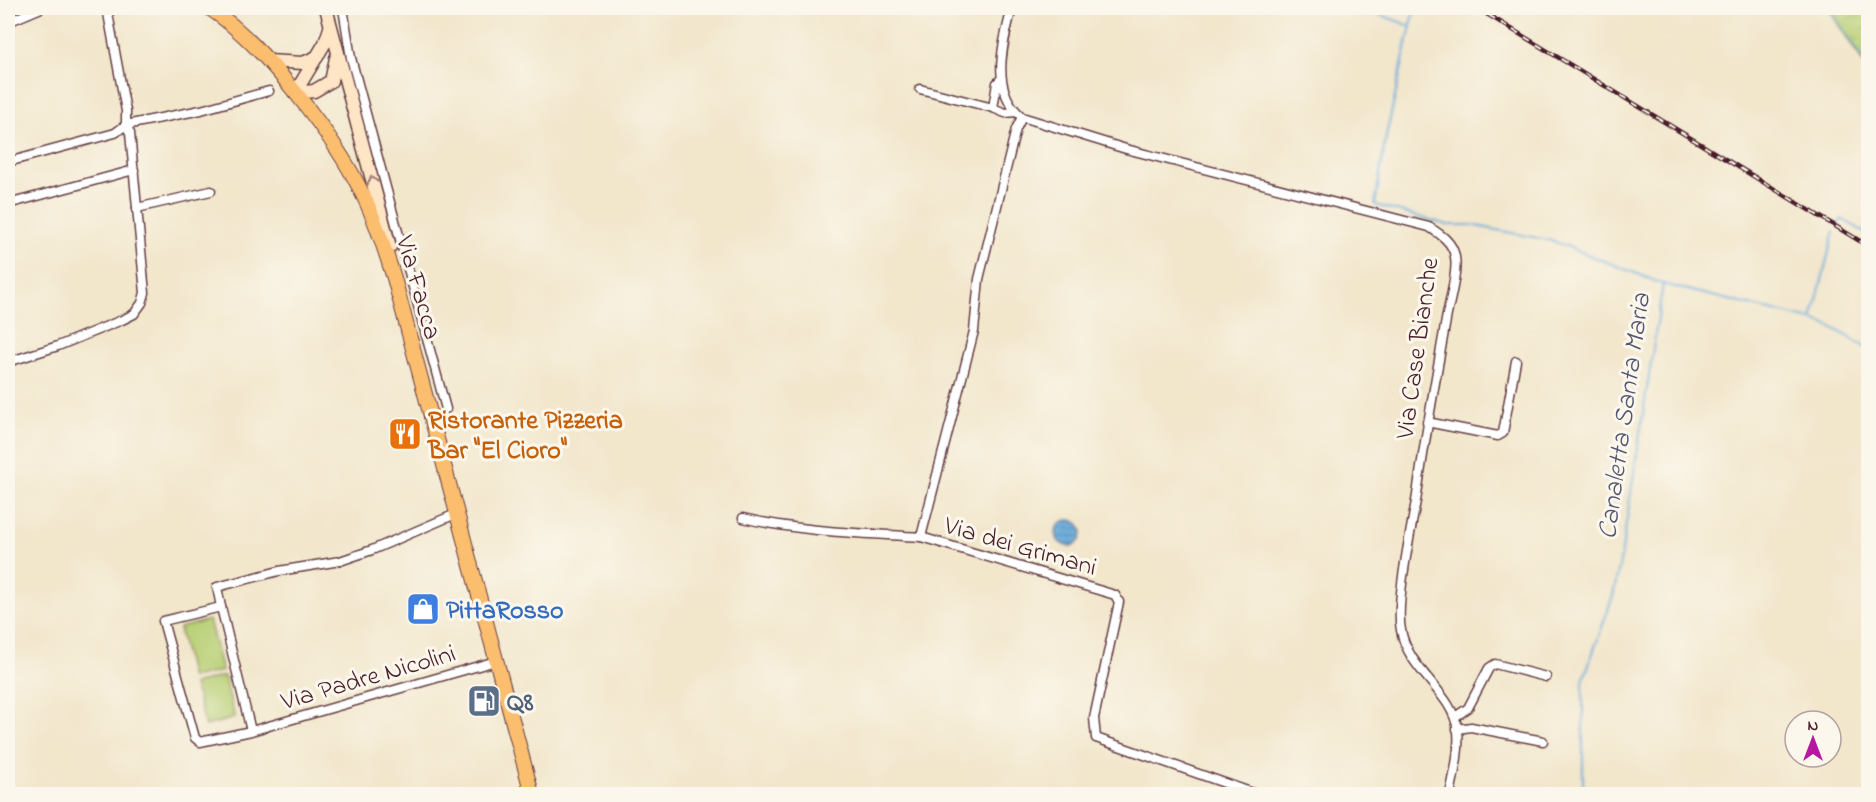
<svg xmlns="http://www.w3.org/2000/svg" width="1876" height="802" font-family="'Indie Flower',sans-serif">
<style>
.wetland{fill:url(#wetland-marsh);stroke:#817750;stroke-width:1.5}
.green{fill:#b8cf74;stroke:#817750;stroke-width:1.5}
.water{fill:url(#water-rules);stroke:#586482;stroke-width:1.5}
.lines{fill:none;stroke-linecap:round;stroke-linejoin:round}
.stream{stroke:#65a9da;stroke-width:2}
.street-casing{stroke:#633d43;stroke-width:11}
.secondary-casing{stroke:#633d43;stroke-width:15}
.primary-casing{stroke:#633d43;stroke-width:16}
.street{stroke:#fff;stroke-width:8}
.secondary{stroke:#fde5c5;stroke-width:12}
.primary{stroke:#fbbd6e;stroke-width:14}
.rail-casing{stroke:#4a1f2b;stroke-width:4.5}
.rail{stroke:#fbf7ec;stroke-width:2;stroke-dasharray:7;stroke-linecap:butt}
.oneway{stroke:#a48278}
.labels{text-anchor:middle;stroke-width:6;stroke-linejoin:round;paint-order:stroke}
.street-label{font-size:26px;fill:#4a1f2b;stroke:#fbf7ec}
.food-label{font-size:26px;font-weight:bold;fill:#c56008;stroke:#fbf7ec;text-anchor:start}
.shop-label{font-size:26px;font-weight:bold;fill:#366cbe;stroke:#fbf7ec;text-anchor:start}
.service-label{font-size:26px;font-weight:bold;fill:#4e5e75;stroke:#fbf7ec;text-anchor:start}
.water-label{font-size:27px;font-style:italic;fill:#555671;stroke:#fbf7ec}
</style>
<defs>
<pattern id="wetland-marsh" width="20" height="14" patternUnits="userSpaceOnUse" patternTransform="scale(1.5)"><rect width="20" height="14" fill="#b8cf74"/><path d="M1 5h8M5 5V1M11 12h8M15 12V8" fill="none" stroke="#a0b165"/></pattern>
<pattern id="water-rules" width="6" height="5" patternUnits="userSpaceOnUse" patternTransform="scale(1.5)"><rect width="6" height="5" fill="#65a9da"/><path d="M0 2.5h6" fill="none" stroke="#5589b1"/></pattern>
</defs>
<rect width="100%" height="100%" fill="#fbf7ec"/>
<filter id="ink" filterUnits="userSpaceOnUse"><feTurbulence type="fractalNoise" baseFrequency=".0167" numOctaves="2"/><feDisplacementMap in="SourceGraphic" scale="12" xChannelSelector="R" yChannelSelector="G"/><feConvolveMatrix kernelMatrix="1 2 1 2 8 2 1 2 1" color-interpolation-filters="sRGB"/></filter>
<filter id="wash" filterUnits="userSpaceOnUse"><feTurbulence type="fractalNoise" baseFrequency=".008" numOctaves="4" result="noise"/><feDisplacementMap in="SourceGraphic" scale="24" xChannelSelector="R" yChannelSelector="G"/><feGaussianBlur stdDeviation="1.35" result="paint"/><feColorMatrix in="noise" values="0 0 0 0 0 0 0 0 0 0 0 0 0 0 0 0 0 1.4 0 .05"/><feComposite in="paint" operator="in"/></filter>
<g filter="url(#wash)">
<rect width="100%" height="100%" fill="#f2e6cb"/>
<polygon class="wetland" points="1828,8 1868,8 1868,71"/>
<g class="green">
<polygon points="209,620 222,671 191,678 179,628"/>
<polygon points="224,676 235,718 205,726 194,684"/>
</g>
<circle class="water" cx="1069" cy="533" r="13"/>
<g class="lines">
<g class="stream">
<polyline points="1361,8 1411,26"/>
<polyline points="1415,8 1386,136 1375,205 1448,225 1471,225 1553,241 1663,284 1621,557 1613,596 1583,681 1583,794"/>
<polyline points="1829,8 1868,66"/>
<polyline points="1838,224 1842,219 1868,234"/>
<polyline points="1834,231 1812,320 1830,326 1868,349"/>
<polyline points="1663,284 1811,320"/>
</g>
</g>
</g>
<g filter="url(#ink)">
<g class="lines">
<defs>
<g id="street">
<polyline points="343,8 351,58 446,409"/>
<path d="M1012,8C1003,44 989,89 1022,117L1126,149L1429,227C1440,234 1453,242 1455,257C1458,273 1449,303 1446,320C1436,378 1425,436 1417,495C1412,527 1395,601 1401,630C1408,671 1453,692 1458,731C1460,751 1454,775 1450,794"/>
<polyline points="8,22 41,8"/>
<polyline points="1000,80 997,83 993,108 1005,113 1016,112"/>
<polyline points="920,89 993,108"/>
<polyline points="1022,117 1016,129 979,279 974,331 921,537 1115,595 1119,602 1094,718 1096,738 1256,794"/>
<polyline points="8,162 115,133 126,125 201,110 269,91"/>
<polyline points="8,204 134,170"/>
<polyline points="137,208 211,191"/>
<polyline points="8,362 58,346 122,320 134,314 142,303 145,293 130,133 126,125 126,111 107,8"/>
<polyline points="1427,422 1498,436 1503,433 1516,361"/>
<path d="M743,518C801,532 861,533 921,537"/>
<polyline points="221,607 217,587 279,571 340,561 372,550 458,513"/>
<polyline points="1455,717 1468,708 1489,668 1495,664 1546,677"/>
<polyline points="1457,729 1471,727 1543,741"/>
<polyline points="251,731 221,607 163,621 195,738 200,742 251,731 496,661"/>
</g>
<g id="secondary">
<polyline points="326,8 390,247"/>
<polyline points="268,61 303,63 317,57"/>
<polyline points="295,93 325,43 330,28"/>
<polyline points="295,93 314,91 331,81 336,58"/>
</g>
<path id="primary" d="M209,8C262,42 337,139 364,197C377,223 385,251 394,278L532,794"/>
</defs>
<use href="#street" class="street-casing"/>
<use href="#secondary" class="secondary-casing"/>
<use href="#primary" class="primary-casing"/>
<use href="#street" class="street"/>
<use href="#secondary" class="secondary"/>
<use href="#primary" class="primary"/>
<defs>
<polyline id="rail" points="1477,8 1868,246"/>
</defs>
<use href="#rail" class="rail-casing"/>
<use href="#rail" class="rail"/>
</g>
<defs><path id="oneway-chevron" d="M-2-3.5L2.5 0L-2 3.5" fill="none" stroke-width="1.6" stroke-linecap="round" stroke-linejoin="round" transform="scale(1.5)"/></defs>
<use class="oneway" href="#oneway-chevron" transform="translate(372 180) rotate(-105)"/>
</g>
<defs>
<symbol id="restaurant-square" viewBox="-11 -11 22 22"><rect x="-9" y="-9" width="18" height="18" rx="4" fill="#e8710a" stroke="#fbf7ec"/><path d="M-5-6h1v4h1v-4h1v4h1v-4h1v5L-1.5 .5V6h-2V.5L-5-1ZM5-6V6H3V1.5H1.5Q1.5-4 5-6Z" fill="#fff"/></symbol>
<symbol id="shop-square" viewBox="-11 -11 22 22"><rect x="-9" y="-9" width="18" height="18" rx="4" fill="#3f7fe0" stroke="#fbf7ec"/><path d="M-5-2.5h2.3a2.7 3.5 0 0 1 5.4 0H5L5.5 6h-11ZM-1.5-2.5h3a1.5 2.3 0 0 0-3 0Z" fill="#fff"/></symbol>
<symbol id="fuel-square" viewBox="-11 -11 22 22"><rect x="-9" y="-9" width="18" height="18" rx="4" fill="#5c6f8a" stroke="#fbf7ec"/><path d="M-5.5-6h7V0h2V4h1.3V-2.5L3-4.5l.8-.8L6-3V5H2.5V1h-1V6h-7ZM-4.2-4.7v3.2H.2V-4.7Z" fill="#fff"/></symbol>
</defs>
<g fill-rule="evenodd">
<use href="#restaurant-square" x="386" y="415" width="38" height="38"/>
<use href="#shop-square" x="404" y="590" width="38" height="38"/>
<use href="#fuel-square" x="465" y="682" width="38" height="38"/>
</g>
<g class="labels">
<g class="street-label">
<text transform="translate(420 287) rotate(74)" y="9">Via Facca</text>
<text transform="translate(1416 348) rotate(-82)" y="9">Via Case Bianche</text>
<text transform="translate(1021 545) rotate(16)" y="9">Via dei Grimani</text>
<text transform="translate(368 676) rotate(-16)" y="9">Via Padre Nicolini</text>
</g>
<g class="food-label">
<text x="428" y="428">Ristorante Pizzeria<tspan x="428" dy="30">Bar "El Cioro"</tspan></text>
</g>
<g class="shop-label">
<text x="446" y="618">PittaRosso</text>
</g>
<g class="service-label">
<text x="507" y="710">Q8</text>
</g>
<g class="water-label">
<text transform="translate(1623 416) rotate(-82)" y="9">Canaletta Santa Maria</text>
</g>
</g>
<rect width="1876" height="802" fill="none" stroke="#fbf7ec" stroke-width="30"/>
<g transform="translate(1813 739)"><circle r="28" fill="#fbf7ec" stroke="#b4a19f" stroke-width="1.5"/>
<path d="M0-4.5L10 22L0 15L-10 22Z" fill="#b5179e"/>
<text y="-9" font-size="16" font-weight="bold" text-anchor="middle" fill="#4a1f2b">N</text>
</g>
</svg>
